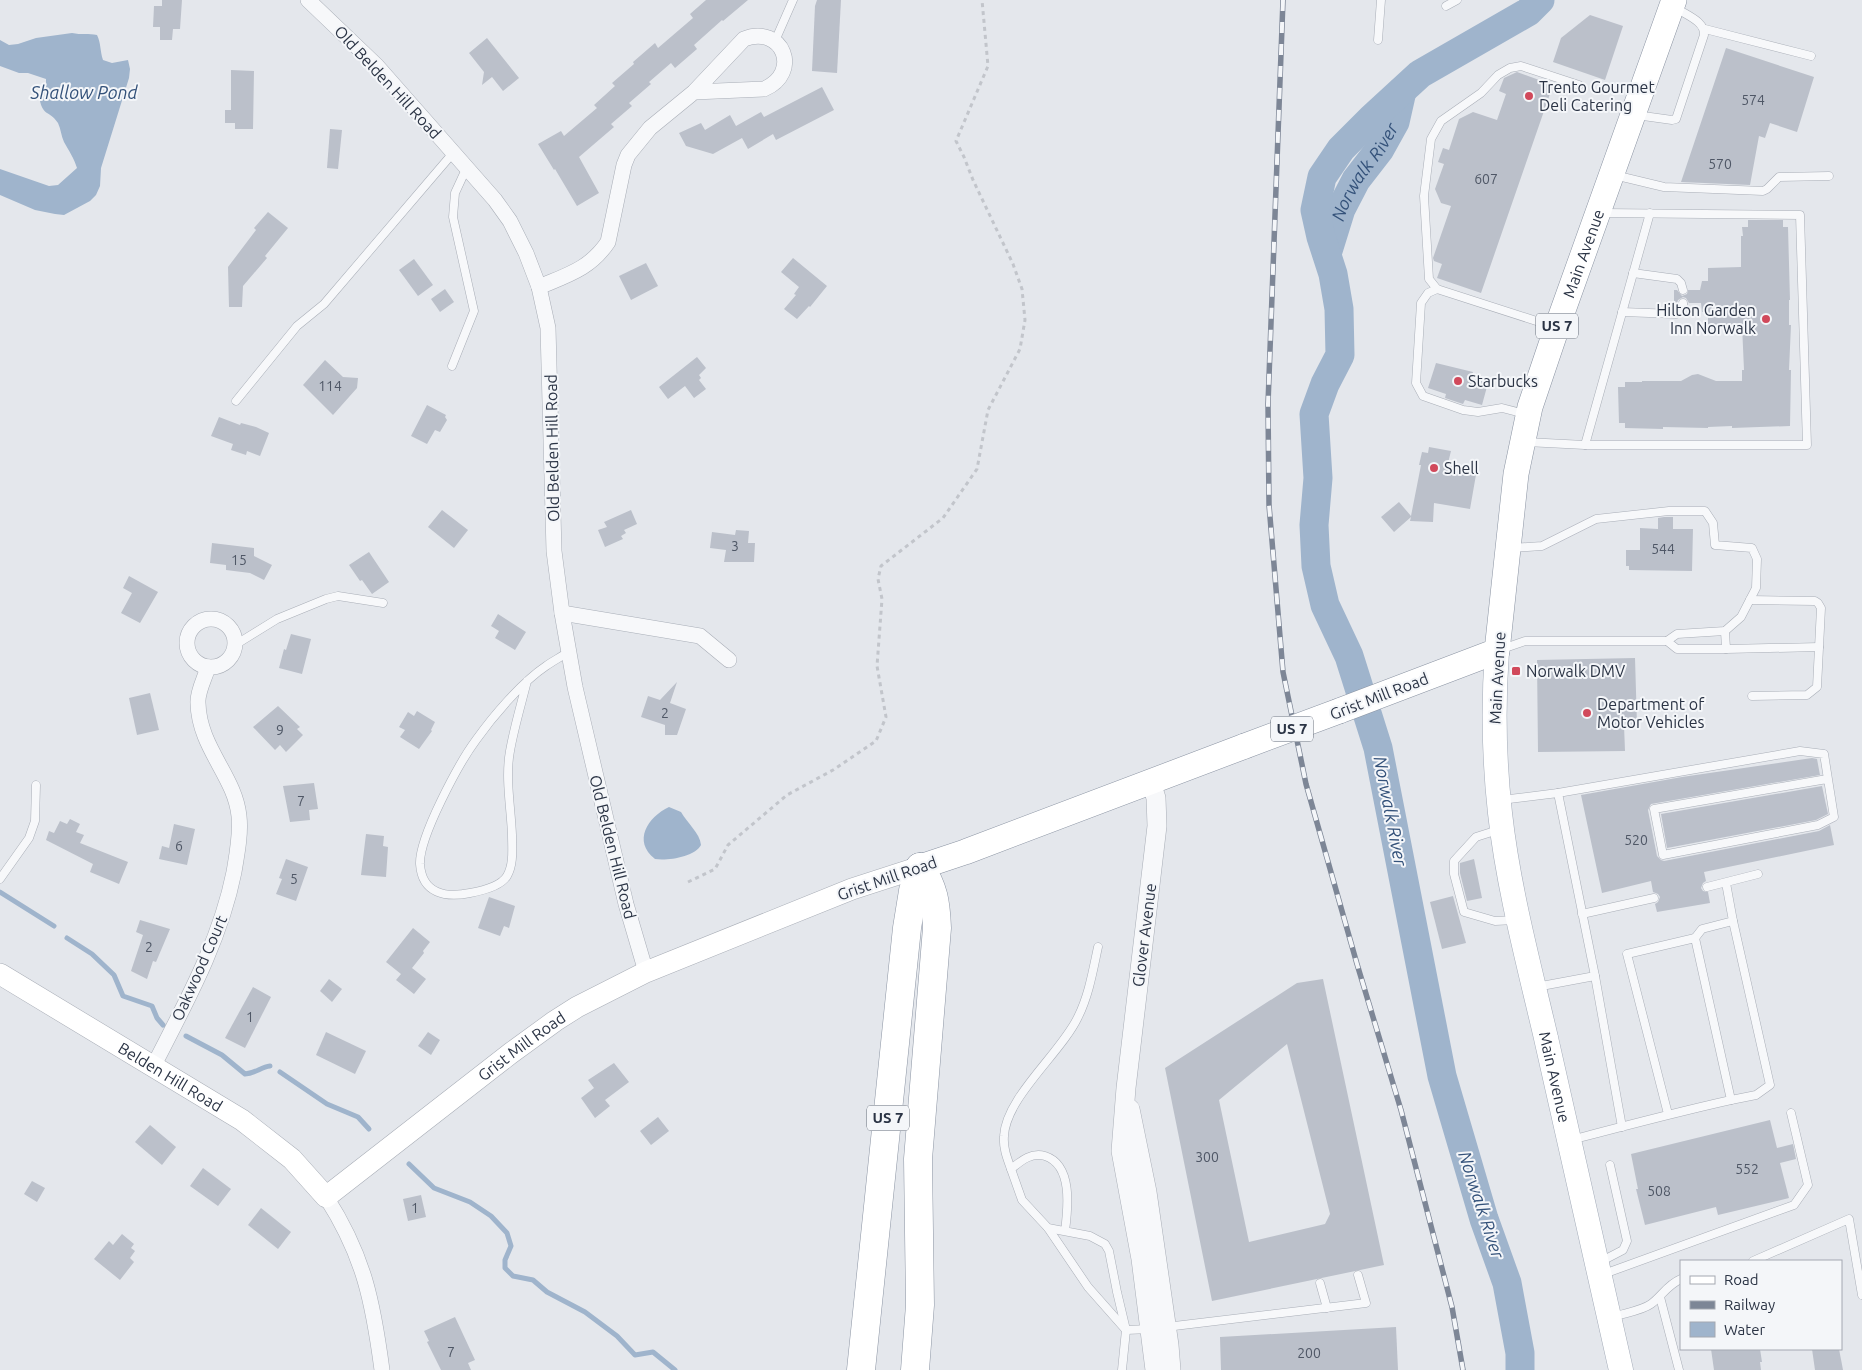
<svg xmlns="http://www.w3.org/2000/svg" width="1862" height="1370" font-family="Ubuntu,sans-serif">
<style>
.water{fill:#9fb4cc}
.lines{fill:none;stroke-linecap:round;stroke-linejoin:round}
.stream{stroke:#9fb4cc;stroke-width:5}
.river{stroke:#9fb4cc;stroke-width:29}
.building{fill:#bbc0ca;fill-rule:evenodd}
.service-casing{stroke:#a9aeb7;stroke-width:9}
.minor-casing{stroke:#a9aeb7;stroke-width:16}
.tertiary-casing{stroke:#a9aeb7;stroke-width:20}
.secondary-casing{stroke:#a9aeb7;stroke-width:22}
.primary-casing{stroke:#a3abb8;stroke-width:25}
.trunk-casing{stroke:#8b94a3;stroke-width:26}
.motorway-casing{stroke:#8b94a3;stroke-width:29}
.path{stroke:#c2c5cb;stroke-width:3;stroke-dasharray:4 4;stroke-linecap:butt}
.service{stroke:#f7f8fa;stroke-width:8}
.minor{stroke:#f7f8fa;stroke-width:15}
.tertiary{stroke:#f7f8fa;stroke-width:19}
.secondary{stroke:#fff;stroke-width:21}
.primary{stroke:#fff;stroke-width:24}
.trunk{stroke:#fff;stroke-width:25}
.motorway{stroke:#fff;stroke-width:28}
.rail-casing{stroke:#7d8696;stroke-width:5.5}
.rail{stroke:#f4f6f9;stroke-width:4;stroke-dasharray:11;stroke-linecap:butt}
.trunk-bridge-casing{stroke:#8b94a3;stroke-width:26;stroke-linecap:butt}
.trunk-bridge{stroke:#fff;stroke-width:25}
.poi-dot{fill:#d1495b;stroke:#f4f6f9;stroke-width:2}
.labels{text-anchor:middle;stroke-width:4;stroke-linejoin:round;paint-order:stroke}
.number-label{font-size:14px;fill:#4f5766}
.shield{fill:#f4f6f9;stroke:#676e7b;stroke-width:1}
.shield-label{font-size:15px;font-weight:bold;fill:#2b3445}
.street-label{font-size:16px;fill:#2b3445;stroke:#f4f6f9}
.poi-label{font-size:16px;fill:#2b3445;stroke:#f4f6f9;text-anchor:start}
.water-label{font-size:18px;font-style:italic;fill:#34527a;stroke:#f4f6f9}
</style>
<rect width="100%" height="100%" fill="#e4e7ec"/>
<g class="water">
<path d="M72,33C81,35 89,33 97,35C101,43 100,51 103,60L112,63L128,60L130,69L129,78L101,168L100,186L96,195L90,201L64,215L55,214L35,210L0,195V169L49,186L58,185L77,168C74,158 69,151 64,142C61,136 61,129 58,123C49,109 42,118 39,95L46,88V79L28,73H19L0,66V40L9,45L18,44L36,38Z"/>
<path d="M669,807L681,812C687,823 700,833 701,845C695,857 667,861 655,859C632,841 648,817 669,807Z"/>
</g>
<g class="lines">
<g class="stream">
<polyline points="0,892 54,926"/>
<polyline points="67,938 92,954 114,975 123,996 152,1006 157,1018 163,1025"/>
<path d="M186,1036L222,1055L245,1074C256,1073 261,1067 270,1066"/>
<polyline points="280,1072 327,1104 358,1117 369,1129"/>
<polyline points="409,1164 434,1188 470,1202 491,1216 507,1233 511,1246 505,1260 505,1268 513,1276 533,1280 547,1292 585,1312 617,1336 635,1355 653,1352 675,1370"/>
</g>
<g class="river">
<path id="s1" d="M1327,254L1341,209L1356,180L1380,149L1395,122L1402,91"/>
<polyline points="1520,1370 1520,1353 1507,1283 1484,1219 1442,1076 1378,748 1349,656 1325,605 1316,566 1314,525 1318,478 1314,414 1325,384 1340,355 1339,309 1333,274 1321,237 1315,210 1322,177 1341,149 1371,119 1420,74 1528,12 1540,0"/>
</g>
</g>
<g class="building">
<polygon points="162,0 182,0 180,29 173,29 172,40 160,40 160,27 153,27 154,6 162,6"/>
<polygon points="706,0 748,0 723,21 722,20 694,45 697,49 675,68 671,63 649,82 651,84 629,103 632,106 611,124 614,127 579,157 599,193 577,206 555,169 554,170 538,144 561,131 564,136 597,108 594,105 615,86 612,83 634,64 633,62 655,43 658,48 693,18 690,14"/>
<polygon points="817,0 841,0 837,73 812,71 815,6"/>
<polygon points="1590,15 1623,26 1605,80 1553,62 1561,38"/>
<polygon points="487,38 519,78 503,91 492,77 482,85 484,72 469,53"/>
<polygon points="1726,48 1814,77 1797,132 1770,123 1765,138 1759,136 1750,185 1681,182"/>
<polygon points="231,70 254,71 253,129 235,129 235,123 225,123 225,110 231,110"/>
<polygon points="1517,72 1553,85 1481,293 1437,278 1442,264 1434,261 1433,258 1451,206 1441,203 1435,189 1444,164 1438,162 1443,148 1449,150 1459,119 1473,112 1497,120 1506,94 1499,91 1504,78"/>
<polygon points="822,87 834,110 776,140 773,134 748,149 742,138 713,154 686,146 679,133 701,123 705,130 730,115 736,126 761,112 764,117"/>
<polygon points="330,129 342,130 338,169 327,168"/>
<polygon points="268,212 288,228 265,256 267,258 243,286 242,307 229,307 228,267 256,230 254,228"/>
<polygon points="1748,220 1783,220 1783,227 1788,227 1790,300 1789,300 1789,325 1791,325 1789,370 1791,370 1790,426 1732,428 1732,426 1708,427 1708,428 1663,427 1663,429 1625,428 1625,423 1619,423 1618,387 1625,387 1625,382 1642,382 1642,381 1681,381 1692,375 1698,374 1716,381 1742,381 1742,370 1744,370 1742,325 1708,325 1708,312 1702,312 1701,303 1689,303 1686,298 1683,297 1678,300 1677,303 1674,303 1674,290 1677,290 1682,296 1687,294 1688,290 1700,290 1702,281 1708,281 1708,268 1741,267 1741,236 1743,236 1742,227 1748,227"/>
<polygon points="793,258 827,286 810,307 809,306 797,319 784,309 796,295 794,294 799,287 781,272"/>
<polygon points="414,259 433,285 418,296 399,270"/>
<polygon points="646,263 658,286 631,300 619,276"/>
<polygon points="445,289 454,302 440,312 431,299"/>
<polygon points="697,357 706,368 699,375 701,378 699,380 706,389 694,398 685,386 668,399 659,387"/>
<polygon points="325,360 343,377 358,378 357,388 333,415 303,385"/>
<polygon points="1436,363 1473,372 1471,378 1488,383 1482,405 1465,400 1463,404 1445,398 1446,394 1428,388"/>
<polygon points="427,405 446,415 445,417 447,420 440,432 435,430 427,444 411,436"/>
<polygon points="219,417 240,425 241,423 256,427 269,433 260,456 247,451 246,455 231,450 233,444 211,436"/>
<polygon points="1429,447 1451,451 1448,463 1477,469 1470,509 1434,503 1433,522 1410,521 1411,517 1394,532 1381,517 1399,502 1411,516 1421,465 1419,465 1422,452 1428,453"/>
<polygon points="442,510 468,530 454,548 428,527"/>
<polygon points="631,510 637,524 624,530 626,533 621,536 623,539 605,547 598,530 607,527 604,522"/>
<polygon points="1664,517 1673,517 1673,529 1693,529 1692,571 1629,570 1629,566 1626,566 1626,550 1640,550 1640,528 1658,529 1658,518"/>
<polygon points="736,530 749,531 748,543 755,543 754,562 724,562 726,550 710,548 712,532 735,535"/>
<polygon points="212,543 254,548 254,556 272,565 264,580 250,573 226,570 226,565 210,563"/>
<polygon points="369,552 389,582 372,594 362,580 360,581 349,565"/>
<polygon points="129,576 158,592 140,623 121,613 132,593 123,588"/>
<polygon points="498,614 526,632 515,650 495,638 499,631 491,626"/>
<polygon points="291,634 311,639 302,674 279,668 284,649 286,650"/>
<polygon points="1635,658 1637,725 1624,725 1625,751 1538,752 1537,660"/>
<polygon points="677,682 670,703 686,709 677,735 665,735 665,725 641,717 648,696 660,700"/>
<polygon points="150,693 159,730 137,735 129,698"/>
<polygon points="278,706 300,727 297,729 303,735 286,752 280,745 275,750 253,727"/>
<polygon points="417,711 435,722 431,730 432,731 419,749 400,737 405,730 399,727 408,712 414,716"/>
<polygon points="1812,758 1817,759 1820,775 1651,804 1648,810 1657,856 1661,860 1664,861 1819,831 1830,825 1834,845 1704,872 1706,881 1703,883 1701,888 1703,891 1708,892 1710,903 1657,912 1655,904 1658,902 1660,897 1658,894 1653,892 1651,881 1602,893 1581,795 1682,777"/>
<polygon points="314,783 318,809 309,810 310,820 290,822 283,786"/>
<polygon points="1822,786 1828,814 1816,820 1667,848 1661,814"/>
<polygon points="70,819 80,824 76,832 84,835 80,843 128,862 119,884 90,872 93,864 46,840 49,831 54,833 60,821 67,824"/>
<polygon points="174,824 195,829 187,865 159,859 162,846 169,848"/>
<polygon points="366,834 384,836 383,846 388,847 386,877 361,875"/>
<polygon points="286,859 308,867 296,901 276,894 282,879 279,878"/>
<polygon points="1474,859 1482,898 1467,901 1460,873 1460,863"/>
<polygon points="1453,896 1466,943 1442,949 1430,902"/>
<polygon points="489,897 515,906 509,928 504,926 500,936 478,928"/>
<polygon points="140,920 170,929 156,962 153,961 147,979 131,971 143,935 136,932"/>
<polygon points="413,928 430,942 423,951 424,953 412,968 426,979 414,994 396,980 401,974 386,962"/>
<polygon points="329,979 342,989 332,1002 320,991"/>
<path d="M1323,979L1384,1265L1212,1301L1165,1068L1297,983ZM1287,1044L1330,1214L1325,1224L1249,1242L1219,1100Z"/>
<polygon points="253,987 271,997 245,1048 225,1038"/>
<polygon points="326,1032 366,1051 355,1074 316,1055"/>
<polygon points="428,1032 440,1040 431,1055 418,1046"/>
<polygon points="614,1063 629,1082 605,1100 610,1106 595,1118 581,1098 594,1088 588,1080"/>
<polygon points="658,1117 669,1131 651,1145 640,1131"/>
<polygon points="1770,1120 1777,1148 1793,1144 1796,1159 1780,1163 1789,1198 1718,1215 1716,1207 1645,1225 1636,1189 1638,1189 1631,1154"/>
<polygon points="150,1125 176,1147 162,1165 135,1142"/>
<polygon points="203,1168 231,1189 218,1206 190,1186"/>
<polygon points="32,1181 45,1188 37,1202 24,1194"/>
<polygon points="421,1195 426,1217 408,1221 403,1199"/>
<polygon points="261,1208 291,1232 278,1249 248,1225"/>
<polygon points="122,1234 134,1244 131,1248 135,1251 130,1258 134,1262 120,1280 94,1259 109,1241 113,1245"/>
<polygon points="455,1317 475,1360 468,1363 471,1370 441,1370 427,1342 429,1341 424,1331"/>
<polygon points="1396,1327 1398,1370 1221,1370 1220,1337"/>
<polygon points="1711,1349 1760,1349 1762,1362 1760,1362 1761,1370 1714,1370"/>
<polygon points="1812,1349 1839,1349 1843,1370 1815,1370"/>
</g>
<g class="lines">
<defs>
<g id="service">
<polyline points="1446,6 1457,0"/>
<polyline points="1705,29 1811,56"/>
<polyline points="1378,40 1381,0"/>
<polyline points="775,41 793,0"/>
<path d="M1636,115L1672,120L1676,119L1704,35C1705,21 1686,15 1676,8"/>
<polyline points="1614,175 1664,187 1763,191 1767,189 1779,177 1829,176"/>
<polyline points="1633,273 1677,279 1681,283 1683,290"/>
<polyline points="1437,289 1428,293 1421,303 1416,383 1423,396 1463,410 1478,412 1502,408 1525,414"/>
<polyline points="1622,312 1676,314 1683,306 1683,303"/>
<polyline points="1555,327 1437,289 1429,279 1424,196 1431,139 1441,121 1481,93 1498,75 1510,68 1521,66 1579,85"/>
<polyline points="452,366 474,311 453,217 455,193 467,167"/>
<polyline points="236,401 297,326 324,304 453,153"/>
<polyline points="1526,442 1585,445 1807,445 1800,215 1603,213"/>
<polyline points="1585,445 1650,213"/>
<polyline points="1512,548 1542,546 1596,519 1669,511 1705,511 1713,523 1715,545 1752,548 1757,559 1756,588 1741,617 1725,631 1677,634 1667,641 1677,649 1726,649"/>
<polyline points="1750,600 1815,601 1818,603 1821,608 1817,687 1807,695 1752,696"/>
<polyline points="1725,631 1726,649 1819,647"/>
<polyline points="235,645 277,619 326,599 338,596 383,603"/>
<polyline points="1502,649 1525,641 1667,641"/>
<path d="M527,681C521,705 514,728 510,751C505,778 511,808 512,835C512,848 514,864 507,876C501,886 481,891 470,893C446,898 422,894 420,864C419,837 459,763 476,740C493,716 522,682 546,666C553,661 561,657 568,652"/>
<polyline points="1558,793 1800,751 1824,754 1834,817 1818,825 1663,855 1654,809 1827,779"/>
<polyline points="1501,800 1558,793 1595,976 1536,987"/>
<polyline points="1498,830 1476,837 1454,861 1454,874 1464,912 1495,921 1515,920"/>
<polyline points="0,879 29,838 35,821 36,785"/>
<polyline points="1707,887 1758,874"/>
<polyline points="1582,914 1654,898"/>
<polyline points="1695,938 1702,929 1733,921 1726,883"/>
<polyline points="1595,976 1622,1127"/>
<polyline points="1731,1100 1756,1095 1770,1085 1733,921"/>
<path d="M1571,1140C1624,1126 1677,1112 1731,1100L1695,938L1627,954L1668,1114"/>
<path d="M1011,1169C1007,1158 1003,1148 1004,1136C1006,1097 1061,1053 1078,1017C1089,995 1093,970 1098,947"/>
<polyline points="1048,1228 1088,1287 1126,1330 1150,1329"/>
<path d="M1065,1231C1068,1208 1073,1165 1045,1156C1031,1152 1021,1161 1011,1169L1022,1200L1048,1228L1090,1236L1105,1244L1109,1251L1117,1292L1126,1330L1122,1370"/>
<polyline points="1753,1261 1849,1219 1862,1295"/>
<polyline points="1598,1263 1623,1250 1627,1241 1610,1165"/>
<polyline points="1601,1275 1794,1205 1808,1185 1791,1113"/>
<polyline points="1320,1283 1327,1308"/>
<polyline points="1660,1297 1679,1370"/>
<path d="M1613,1317C1624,1313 1641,1311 1651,1304C1662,1296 1667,1285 1681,1279"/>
<polyline points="1166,1327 1366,1303 1358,1275"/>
</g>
<g id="minor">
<polyline points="308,0 377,66 495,200 510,221 526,253 539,287 548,328 554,551 562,613 575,687 626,904 646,972"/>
<path d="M539,287C567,275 590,269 608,242L624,165L628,155L650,128L694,92L744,39C783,24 802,73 764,89L694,92"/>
<polyline points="562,613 700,636 729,660"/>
<circle cx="211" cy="643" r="24"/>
<path d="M153,1067C185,1004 220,942 234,872C237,854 241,834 239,816C235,776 199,748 198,703C197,692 205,678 208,667"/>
<path d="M326,1197C364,1256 373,1302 382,1370"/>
</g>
<g id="tertiary">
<polyline points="1151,782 1156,798 1157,826 1126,1088 1121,1151 1141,1259 1155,1370"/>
<polyline points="1130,1109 1147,1192 1169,1345 1171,1370"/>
</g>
<g id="secondary">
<path id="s2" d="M0,974L242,1120L292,1159L326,1197L511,1053L555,1021L577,1007L646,972L852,889L920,867"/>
</g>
<g id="primary">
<path id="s3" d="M1497,651C1493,705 1494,759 1500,813C1508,887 1529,965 1546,1038C1571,1149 1596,1260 1621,1370"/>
</g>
<g id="trunk">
<path id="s4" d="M1339,711L1497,651L1516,474L1530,407L1557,327L1674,0"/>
<polyline points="920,867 965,852 1245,746"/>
</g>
<g id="motorway">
<polyline points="861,1370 907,928 913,891 920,867"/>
<path d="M915,1370L920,1305L918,1159L937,928C936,903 934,888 920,867"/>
</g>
</defs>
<use href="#service" class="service-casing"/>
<use href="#minor" class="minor-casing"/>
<use href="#tertiary" class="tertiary-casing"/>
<use href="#secondary" class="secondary-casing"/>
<use href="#primary" class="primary-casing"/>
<use href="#trunk" class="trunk-casing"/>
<use href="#motorway" class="motorway-casing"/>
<polyline class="path" points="688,882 715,869 728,845 787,795 833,770 876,741 886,717 877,666 882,599 878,579 881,566 943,518 977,469 988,410 1020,349 1025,320 1022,289 1013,264 973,180 964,157 956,141 988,66 982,0"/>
<use href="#service" class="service"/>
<use href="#minor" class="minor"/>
<use href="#tertiary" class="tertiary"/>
<use href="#secondary" class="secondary"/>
<use href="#primary" class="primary"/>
<use href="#trunk" class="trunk"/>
<use href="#motorway" class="motorway"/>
<defs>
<polyline id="rail" points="1283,0 1268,404 1269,505 1283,672 1306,784 1357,964 1401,1110 1452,1307 1463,1370"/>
</defs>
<use href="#rail" class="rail-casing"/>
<use href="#rail" class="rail"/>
<defs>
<polyline id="trunk-bridge" points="1245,746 1339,711"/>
</defs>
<use href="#trunk-bridge" class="trunk-bridge-casing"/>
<use href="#trunk-bridge" class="trunk-bridge"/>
</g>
<g class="poi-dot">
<circle cx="1529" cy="96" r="5"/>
<circle cx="1766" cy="319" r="5"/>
<circle cx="1458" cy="381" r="5"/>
<circle cx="1434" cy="468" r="5"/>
<rect x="1511" y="666" width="10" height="10" rx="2.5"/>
<circle cx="1587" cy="713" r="5"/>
</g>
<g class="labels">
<g class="number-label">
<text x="1753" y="105">574</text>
<text x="1720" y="169">570</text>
<text x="1486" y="184">607</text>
<text x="330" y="391">114</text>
<text x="735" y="551">3</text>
<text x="1663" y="554">544</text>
<text x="239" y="565">15</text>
<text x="665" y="718">2</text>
<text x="280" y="735">9</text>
<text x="301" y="806">7</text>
<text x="1636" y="845">520</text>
<text x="179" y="851">6</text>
<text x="294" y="884">5</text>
<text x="149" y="952">2</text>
<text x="250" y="1022">1</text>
<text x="1207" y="1162">300</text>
<text x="1747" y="1174">552</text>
<text x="1659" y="1196">508</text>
<text x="415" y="1213">1</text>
<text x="451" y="1357">7</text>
<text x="1309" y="1358">200</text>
</g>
<g class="shield">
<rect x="1536" y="313.5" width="42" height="25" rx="4"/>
<rect x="1271" y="716.5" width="42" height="25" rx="4"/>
<rect x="867" y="1105.5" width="42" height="25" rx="4"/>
</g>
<g class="shield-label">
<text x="1557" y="331">US 7</text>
<text x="1292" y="734">US 7</text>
<text x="888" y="1123">US 7</text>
</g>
<g class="street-label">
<text transform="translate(388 82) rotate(47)" y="6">Old Belden Hill Road</text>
<text dy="6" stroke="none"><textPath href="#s4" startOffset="578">Main Avenue</textPath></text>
<text transform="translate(552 448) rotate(-91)" y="6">Old Belden Hill Road</text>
<text transform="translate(1497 678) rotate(-87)" y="6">Main Avenue</text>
<text transform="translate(1379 696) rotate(-21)" y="6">Grist Mill Road</text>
<text transform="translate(613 847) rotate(76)" y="6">Old Belden Hill Road</text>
<text transform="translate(887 878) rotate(-19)" y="6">Grist Mill Road</text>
<text transform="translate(1144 935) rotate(-83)" y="6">Glover Avenue</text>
<text transform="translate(199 968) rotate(-66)" y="6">Oakwood Court</text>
<text dy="6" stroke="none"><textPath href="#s2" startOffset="644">Grist Mill Road</textPath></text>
<text dy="6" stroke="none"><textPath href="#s2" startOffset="199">Belden Hill Road</textPath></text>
<text dy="6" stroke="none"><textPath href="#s3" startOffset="432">Main Avenue</textPath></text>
</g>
<g class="poi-label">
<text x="1539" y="93">Trento Gourmet<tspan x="1539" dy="18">Deli Catering</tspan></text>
<text x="1756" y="316" text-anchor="end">Hilton Garden<tspan x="1756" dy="18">Inn Norwalk</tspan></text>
<text x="1468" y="387">Starbucks</text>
<text x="1444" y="474">Shell</text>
<text x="1526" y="677">Norwalk DMV</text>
<text x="1597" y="710">Department of<tspan x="1597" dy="18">Motor Vehicles</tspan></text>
</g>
<g class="water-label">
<text x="84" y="99">Shallow Pond</text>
<text dy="6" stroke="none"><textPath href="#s1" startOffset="91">Norwalk River</textPath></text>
<text transform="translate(1390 811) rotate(79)" y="6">Norwalk River</text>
<text transform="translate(1481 1205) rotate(72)" y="6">Norwalk River</text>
</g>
</g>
<rect x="1680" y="1260" width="162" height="90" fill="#f4f6f9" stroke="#a4a8b1"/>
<rect x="1690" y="1276" width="25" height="8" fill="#ffffff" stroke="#a4a8b1"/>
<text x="1724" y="1285" font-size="15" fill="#2b3445">Road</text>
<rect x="1690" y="1301" width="25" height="8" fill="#7d8696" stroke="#a4a8b1"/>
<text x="1724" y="1310" font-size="15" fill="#2b3445">Railway</text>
<rect x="1690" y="1322" width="25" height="15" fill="#9fb4cc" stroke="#a4a8b1"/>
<text x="1724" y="1335" font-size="15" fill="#2b3445">Water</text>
</svg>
